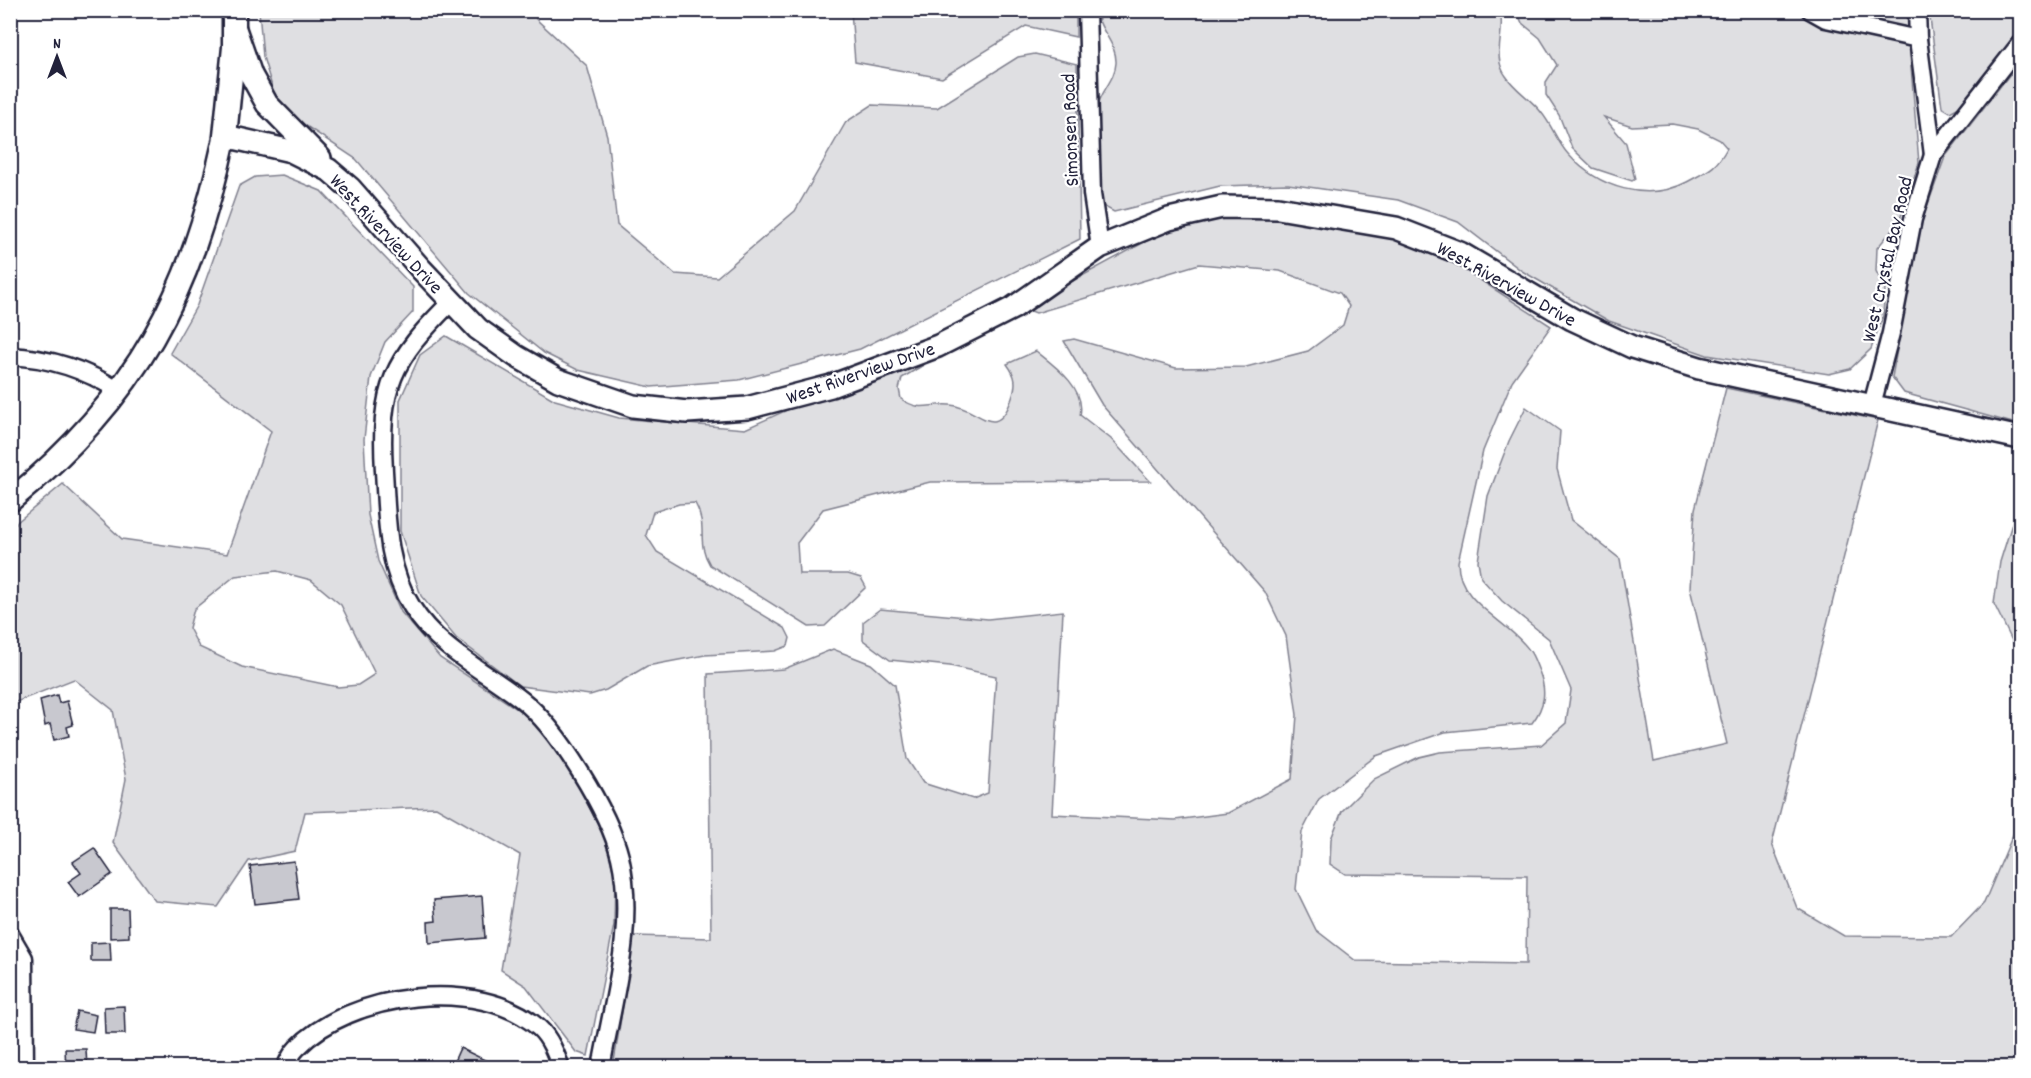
<svg xmlns="http://www.w3.org/2000/svg" width="2031" height="1078" font-family="Dekko,sans-serif">
<style>
.green{fill:#dfdfe2;stroke:#80808e;stroke-width:1.5;fill-rule:evenodd}
.building{fill:#c8c8cf;stroke:#22223b;stroke-width:1.5}
.lines{fill:none;stroke-linecap:round;stroke-linejoin:round}
.minor-casing{stroke:#22223b;stroke-width:21}
.tertiary-casing{stroke:#22223b;stroke-width:26}
.secondary-casing{stroke:#22223b;stroke-width:27}
.minor{stroke:#fff;stroke-width:16}
.tertiary{stroke:#fff;stroke-width:21}
.secondary{stroke:#fff;stroke-width:22}
.labels{text-anchor:middle;stroke-width:4.5;stroke-linejoin:round;paint-order:stroke}
.street-label{font-size:20px;fill:#22223b;stroke:#fff}
</style>
<rect width="100%" height="100%" fill="#fff"/>
<filter id="ink" filterUnits="userSpaceOnUse"><feTurbulence type="fractalNoise" baseFrequency=".0167" numOctaves="2"/><feDisplacementMap in="SourceGraphic" scale="12" xChannelSelector="R" yChannelSelector="G"/><feConvolveMatrix kernelMatrix="1 2 1 2 8 2 1 2 1" color-interpolation-filters="sRGB"/></filter>
<g filter="url(#ink)">
<g class="green">
<polygon points="259,11 534,11 536,19 587,66 607,136 617,225 675,274 717,277 795,211 846,122 872,105 937,108 1018,57 1035,54 1077,64 1080,239 860,349 739,380 651,387 578,370 544,353 469,293 356,159 291,116 274,93 263,57"/>
<polygon points="851,11 1076,11 1076,37 1026,26 942,78 855,62"/>
<path d="M1097,11H1500C1506,33 1491,56 1506,76C1515,90 1531,99 1541,112C1552,125 1557,142 1568,154C1598,188 1647,203 1687,182C1707,171 1716,169 1727,148L1720,140L1698,129L1672,124L1632,126L1604,117L1626,143L1635,179L1632,181L1593,168L1572,148L1559,115L1546,95V82L1557,65L1540,38L1522,23L1517,11H1795L1822,25L1909,43L1919,163L1899,222L1877,248L1876,271L1885,289L1883,316L1871,349L1850,369L1829,374L1707,355L1609,321L1522,271L1458,222L1398,200L1288,184L1220,186L1114,212L1101,205L1097,196V110C1099,92 1115,81 1116,63C1117,43 1098,30 1097,11Z"/>
<polygon points="1820,11 1909,11 1910,32"/>
<polygon points="1929,11 2020,11 2020,31 1961,106 1950,112 1942,107"/>
<polygon points="2010,74 2020,77 2020,425 1904,393 1892,377 1919,229 1945,157"/>
<path d="M282,175L321,191L413,287V312L385,342L371,377L364,439L368,515L378,561L401,612L440,658L534,720L574,778L604,836L615,877L614,925L588,1056L576,1052L526,986L501,970L520,855L436,807L305,812L295,851L249,861L218,907L155,901L113,843L126,779L113,710L74,679L11,704V527L63,484L122,539L227,554L271,431L170,353L197,305L239,186L255,177ZM277,571L311,580L341,605L375,674L358,685L338,687L242,667L199,647L189,628L194,609L235,576Z"/>
<path d="M1229,217L1276,218L1393,236L1451,261L1551,326L1512,381L1483,451L1458,562C1458,604 1507,619 1529,650C1534,656 1536,665 1539,671C1547,691 1545,706 1532,723L1445,732L1376,756L1319,799L1302,832L1296,889L1316,930L1356,961L1526,964L1527,876L1345,874L1330,864L1331,839L1342,811L1374,779L1419,757L1440,752L1541,745L1566,723L1571,690L1549,639L1502,601L1481,578L1478,561L1488,496L1509,441L1526,407L1560,431L1557,469L1571,520L1620,559L1654,761L1727,744L1690,588L1695,509L1726,388L1878,420L1772,844L1797,908L1844,936L1951,937L1984,903L2020,818V1067L613,1068L634,936L711,938L708,674L784,669L833,649L871,664L895,685L907,759L923,783L973,799L988,793L996,676L950,666L890,660L863,640V622L880,609L988,619L1063,611L1052,814L1175,820L1228,813L1292,779L1297,715L1286,636L1265,592L1102,405L1064,341L1074,339L1176,368L1246,367L1308,351L1343,325L1349,306L1340,293L1280,271L1199,264L1036,313L1023,308L1163,232Z"/>
<path d="M446,336L555,400L619,418L745,429L818,396L925,364L902,378L899,389L901,399C922,413 928,403 950,405C979,407 996,444 1012,398C1017,383 1016,376 1007,364L1036,351C1055,366 1086,388 1080,415L1111,439L1150,481L930,482L823,509L797,543L799,574H848L861,578L866,587L825,626L809,627L710,565C695,540 709,529 695,503L679,504L653,512L646,535L657,552L785,628L790,638L788,646L775,651L705,655L647,666L606,690L590,695L520,686L456,638L421,596L400,531V400L420,355Z"/>
<polygon points="2020,498 2020,657 1994,604 2000,562"/>
</g>
<g class="building">
<polygon points="57,695 59,703 67,701 73,725 67,727 69,736 54,740 50,724 45,726 40,700"/>
<polygon points="94,848 112,874 79,897 68,882 81,873 73,862"/>
<polygon points="294,861 299,899 255,904 250,866"/>
<polygon points="482,896 485,938 429,943 428,922 436,921 434,900"/>
<polygon points="110,909 128,909 129,937 110,938"/>
<polygon points="110,942 111,961 91,961 91,943"/>
<polygon points="124,1006 125,1034 105,1034 104,1007"/>
<polygon points="77,1011 96,1015 93,1032 73,1029"/>
<polygon points="460,1048 489,1062 486,1068 451,1068"/>
<polygon points="65,1049 86,1049 87,1068 66,1068"/>
</g>
<g class="lines">
<defs>
<g id="minor">
<polyline points="1087,10 1092,194 1100,247"/>
<polyline points="1810,10 1826,19 1918,39"/>
<polyline points="1917,10 1918,39 1933,155"/>
<path d="M451,302C392,361 379,386 384,471C387,517 386,567 412,607C438,649 485,671 522,700C558,728 609,812 620,857C636,925 613,1000 601,1068"/>
<path d="M10,356C51,358 85,369 119,391"/>
<polyline points="1872,405 1891,333 1913,219 1933,155 2020,44"/>
<polyline points="10,934 24,958 25,1068"/>
<path d="M285,1068C288,1061 292,1053 297,1048C350,993 479,975 539,1028C550,1038 556,1054 561,1068"/>
</g>
<g id="tertiary">
<polyline points="235,29 251,75 267,104 320,158"/>
<path d="M10,501C138,396 191,295 225,136L291,151L329,170L350,188L421,269L478,329L516,356L558,380L633,406L687,412L747,408L831,386L938,346L1013,308L1100,247L1169,219L1222,207L1278,208L1396,228L1460,253L1572,319L1632,347L1699,368L2020,438"/>
</g>
<polyline id="secondary" points="225,136 234,47 234,10"/>
</defs>
<use href="#minor" class="minor-casing"/>
<use href="#tertiary" class="tertiary-casing"/>
<use href="#secondary" class="secondary-casing"/>
<use href="#minor" class="minor"/>
<use href="#tertiary" class="tertiary"/>
<use href="#secondary" class="secondary"/>
</g>
</g>
<g class="labels">
<g class="street-label">
<text transform="translate(1069 130) rotate(-92)" y="7">Simonsen Road</text>
<text transform="translate(387 233) rotate(47)" y="7">West Riverview Drive</text>
<text transform="translate(1886 259) rotate(-77)" y="7">West Crystal Bay Road</text>
<text transform="translate(1507 283) rotate(29)" y="7">West Riverview Drive</text>
<text transform="translate(860 372) rotate(-19)" y="7">West Riverview Drive</text>
</g>
</g>
<rect width="2031" height="1078" fill="none" stroke="#fff" stroke-width="36"/>
<rect x="18" y="18" width="1995" height="1042" fill="none" stroke="#22223b" stroke-width="2" filter="url(#ink)"/>
<g transform="translate(57 57)" stroke="#ffffff" stroke-width="4.5" paint-order="stroke">
<path d="M0-4.5L10 22L0 15L-10 22Z" fill="#22223b"/>
<text y="-9" font-size="16" font-weight="bold" text-anchor="middle" fill="#22223b">N</text>
</g>
</svg>
